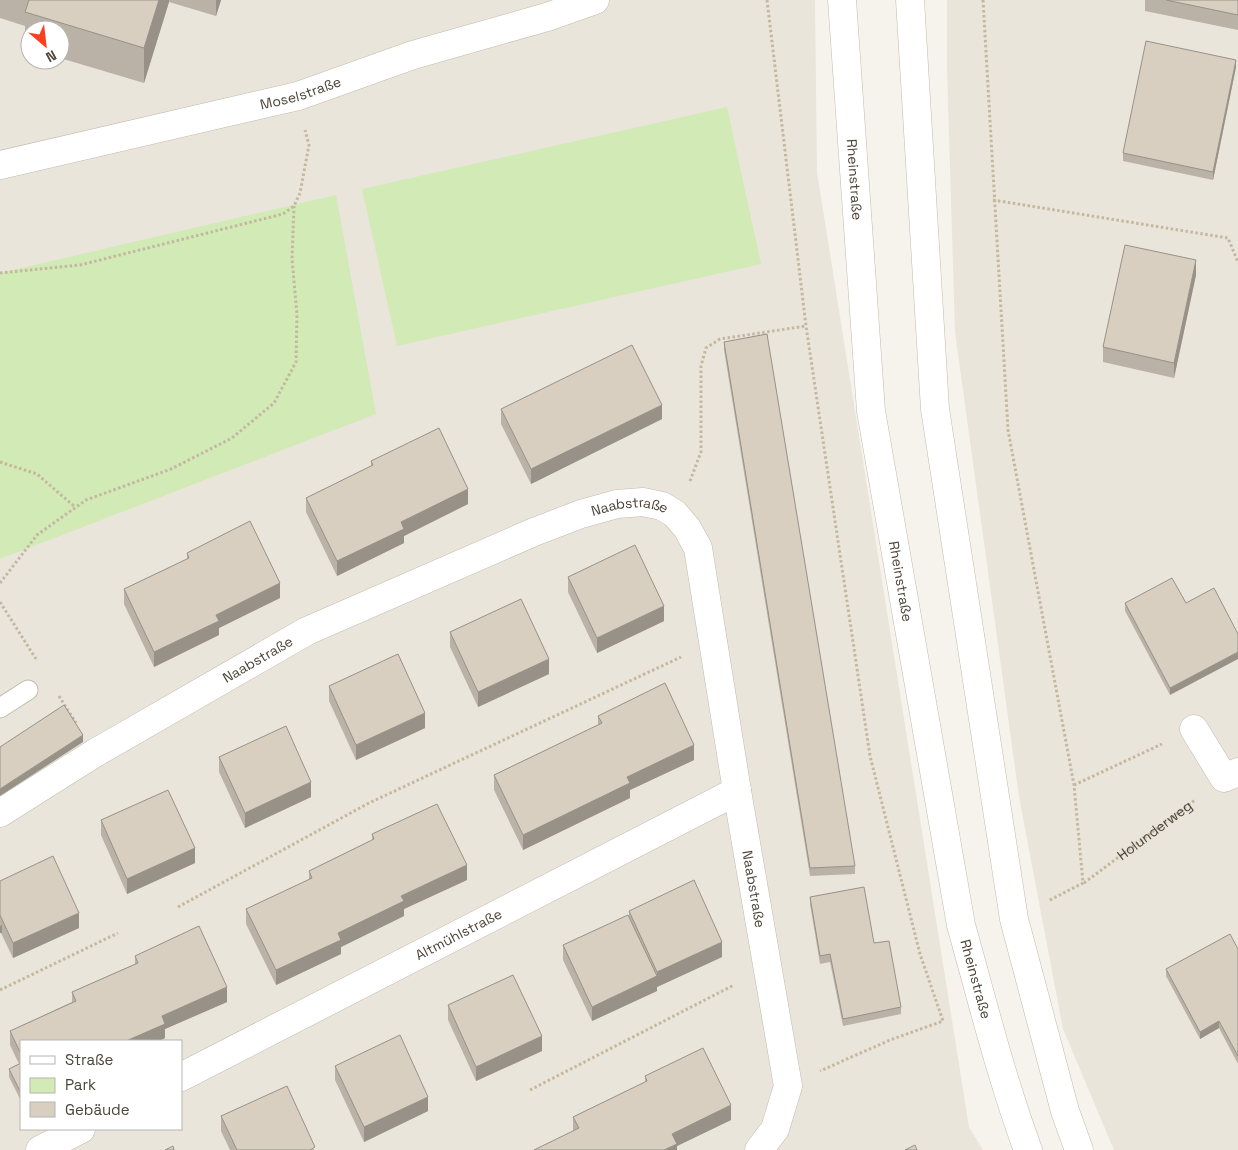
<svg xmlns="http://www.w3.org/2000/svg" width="1238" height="1150" font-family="'Space Grotesk',sans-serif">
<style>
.residential{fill:#eae5da;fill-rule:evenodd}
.green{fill:#d2eab5}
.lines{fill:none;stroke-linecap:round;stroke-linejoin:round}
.service-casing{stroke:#c2bbae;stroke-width:21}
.minor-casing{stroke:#c2bbae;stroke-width:29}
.tertiary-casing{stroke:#c2bbae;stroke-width:29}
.path{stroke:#c4b79f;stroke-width:3;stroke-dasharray:2.5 2.5;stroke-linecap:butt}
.service{stroke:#fff;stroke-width:19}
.minor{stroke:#fff;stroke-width:28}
.tertiary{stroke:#fff;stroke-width:28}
.wall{fill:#bab2a6}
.shaded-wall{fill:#979187}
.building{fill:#d8cfc1;stroke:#979187}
.labels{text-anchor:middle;stroke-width:5;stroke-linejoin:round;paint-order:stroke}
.street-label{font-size:14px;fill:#4b4439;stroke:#fff}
</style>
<rect width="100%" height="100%" fill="#f6f3ec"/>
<g class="residential">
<path d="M0,0H815L817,172L969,1127L983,1150H0ZM30,30H60V60H30ZM21,1041H181V1129H21Z"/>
<polygon points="947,0 1238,0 1238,1150 1114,1150 1063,1029 1019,797 955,332 947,68"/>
</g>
<g class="green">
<polygon points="727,107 761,264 397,346 362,189"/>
<polygon points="336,195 376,414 0,559 0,273"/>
</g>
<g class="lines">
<defs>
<polyline id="service" points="0,708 28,690"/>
<g id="minor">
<path id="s2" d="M0,165L298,96L413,55L547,17L595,0"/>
<polyline points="1194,729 1224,778 1238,772"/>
<path id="s3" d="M0,813L95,753L307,631L534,532L581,514L617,504L643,502L662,506L675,514L687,528L698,548L737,791L788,1086L775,1129L759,1150"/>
<path id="s4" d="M181,1077L737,791"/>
<polyline points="40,1150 81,1129"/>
</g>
<g id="tertiary">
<path id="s5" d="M842,0L871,411L961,925C982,1000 1001,1077 1028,1150"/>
<polyline points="910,0 935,409 1014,919 1065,1111 1079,1150"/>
</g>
</defs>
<use href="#service" class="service-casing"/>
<use href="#minor" class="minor-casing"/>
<use href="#tertiary" class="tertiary-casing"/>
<g class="path">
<polyline points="767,0 806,326 870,756 920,954 943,1021 890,1040 820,1071"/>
<polyline points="983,0 1008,430 1074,785 1083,883 1048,901"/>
<polyline points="993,200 1228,238 1238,262"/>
<polyline points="0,273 80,265 283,214 294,206 300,193 309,145 305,130"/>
<polyline points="0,462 37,474 75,507"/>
<polyline points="690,481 701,452 701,366 706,348 720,339 806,326"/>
<polyline points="0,583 37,535 86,500 171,469 232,438 274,403 296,362 297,315 292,259 294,206"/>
<polyline points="0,602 36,659"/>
<polyline points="59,696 76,723"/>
<polyline points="1074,785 1162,744"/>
<path id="s1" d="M1084,883L1195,800"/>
<polyline points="178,907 369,803 681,657"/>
<polyline points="0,990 118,933"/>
<polyline points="530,1090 734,985"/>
</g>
<use href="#service" class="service"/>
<use href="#minor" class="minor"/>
<use href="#tertiary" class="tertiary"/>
</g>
<g class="wall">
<polygon points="0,0 221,0 216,16 169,2 144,83 60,58 60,30 30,30 30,48 25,47 25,26 0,18"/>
<polygon points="1145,0 1238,0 1238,30 1145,11"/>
<polygon points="1236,67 1213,180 1123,161 1123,153"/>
<polygon points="1196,275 1174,378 1103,362 1103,347"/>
<polygon points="724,342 855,866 855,874 810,876 724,350"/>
<polygon points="501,409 662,419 531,484 501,424"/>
<polygon points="371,461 468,504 404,536 404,543 337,576 306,512 306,498 371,466"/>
<polygon points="187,553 280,598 219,628 219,635 154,667 124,604 124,589 187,559"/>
<polygon points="568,577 664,621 597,653 568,592"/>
<polygon points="1125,603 1186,603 1170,695 1125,611"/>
<polygon points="450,632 549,674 478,707 450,647"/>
<polygon points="329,686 425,728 356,760 329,701"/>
<polygon points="598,716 694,760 630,790 630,798 523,850 494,790 494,775 598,725"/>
<polygon points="219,757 311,797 245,828 219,772"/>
<polygon points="101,820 195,863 127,894 101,835"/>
<polygon points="372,834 467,880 404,909 404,916 341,947 341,954 276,985 246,924 246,909 309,880 309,871 372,840"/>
<polygon points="0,881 79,928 13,958 1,933 0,933"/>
<polygon points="810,897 874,943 901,1007 901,1014 843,1026 830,962 820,964 810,904"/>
<polygon points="629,911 722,957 657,987 657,986 657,991 592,1021 563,960 563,945 629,916"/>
<polygon points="1238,949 1238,1064 1219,1028 1200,1039 1166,976 1166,969"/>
<polygon points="135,956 227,1002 165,1029 165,1038 159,1041 21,1041 21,1101 9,1077 9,1069 19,1064 10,1045 10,1031 72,1002 72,992 135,964"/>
<polygon points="448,1005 542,1051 476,1081 448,1020"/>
<polygon points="335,1066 428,1111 364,1142 335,1080"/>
<polygon points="645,1076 731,1120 677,1146 677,1150 573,1131 573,1117 645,1082"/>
<polygon points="221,1116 315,1150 230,1150 221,1131"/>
</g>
<g class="shaded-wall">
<polygon points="159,0 169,0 169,2 144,83 144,48"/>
<polygon points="216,0 221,0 216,16"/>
<polygon points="1236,60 1236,67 1213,180 1213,172"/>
<polygon points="1196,260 1196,275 1174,378 1174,363"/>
<polygon points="662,405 662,419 531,484 531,469"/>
<polygon points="468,489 468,504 404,536 404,543 337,576 337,561 401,522"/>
<polygon points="280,583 280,598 219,628 219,635 154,667 154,652 216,615"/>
<polygon points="664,606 664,621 597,653 597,638"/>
<polygon points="1238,652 1238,659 1170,695 1170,688"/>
<polygon points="549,659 549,674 478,707 478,692"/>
<polygon points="425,713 425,728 356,760 356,745"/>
<polygon points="83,735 83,742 0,796 0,789"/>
<polygon points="694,745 694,760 630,790 630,798 523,850 523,835 627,777"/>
<polygon points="311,782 311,797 245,828 245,813"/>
<polygon points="195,848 195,863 127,894 127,879"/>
<polygon points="467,865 467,880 404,909 404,916 341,947 341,954 276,985 276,970 401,896"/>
<polygon points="79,913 79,928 13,958 13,943"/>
<polygon points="2,925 2,933 0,933 0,926"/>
<polygon points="722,942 722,957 657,987 657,972"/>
<polygon points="657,976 657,991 592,1021 592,1007"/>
<polygon points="227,987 227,1002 165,1029 165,1038 159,1041 126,1041 162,1016"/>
<polygon points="1219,1021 1219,1028 1200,1039 1200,1032"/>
<polygon points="542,1036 542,1051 476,1081 476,1067"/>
<polygon points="428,1097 428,1111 364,1142 364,1127"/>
<polygon points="731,1105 731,1120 677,1146 677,1150 664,1150 672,1134"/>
</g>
<g class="building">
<polygon points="29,0 159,0 144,48 25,12"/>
<polygon points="1166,0 1238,0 1238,15"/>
<polygon points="1146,41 1236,60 1213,172 1123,153"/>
<polygon points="1125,245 1196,260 1174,363 1103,347"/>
<polygon points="767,334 855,866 810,868 724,342"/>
<polygon points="632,345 662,405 531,469 501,409"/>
<polygon points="439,428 468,489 401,522 404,529 337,561 306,498 373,465 371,461"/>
<polygon points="250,521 280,583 216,615 219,621 154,652 124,589 189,558 187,553"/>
<polygon points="635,545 664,606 597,638 568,577"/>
<polygon points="1172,578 1186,603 1214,588 1238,634 1238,652 1170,688 1125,603"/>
<polygon points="521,599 549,659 478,692 450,632"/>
<polygon points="398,654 425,713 356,745 329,686"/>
<polygon points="665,683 694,745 627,777 630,783 523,835 494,775 602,723 598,716"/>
<polygon points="64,705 83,735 0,789 0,747"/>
<polygon points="286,726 311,782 245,813 219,757"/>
<polygon points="168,790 195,848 127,879 101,820"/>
<polygon points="437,804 467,865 401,896 404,901 338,933 341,940 276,970 246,909 312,878 309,871 374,839 372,834"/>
<polygon points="53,856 79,913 13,943 0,915 0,881"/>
<polygon points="694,880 722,942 657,972 629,911"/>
<polygon points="864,887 874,943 889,941 901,1007 843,1019 830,954 820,956 810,897"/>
<polygon points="628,915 657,976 592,1007 563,945"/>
<polygon points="199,926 227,987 162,1016 165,1024 126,1041 21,1041 21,1054 10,1031 76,1001 72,992 138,963 135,956"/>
<polygon points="1230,934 1238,949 1238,1056 1219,1021 1200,1032 1166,969"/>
<polygon points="513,975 542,1036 476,1067 448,1005"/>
<polygon points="400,1035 428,1097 364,1127 335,1066"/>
<polygon points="703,1048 731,1105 672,1134 677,1144 664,1150 534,1150 579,1128 573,1117 647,1081 645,1076"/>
<polygon points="21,1063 21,1093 9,1069"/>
<polygon points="287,1086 315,1147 310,1150 237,1150 221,1116"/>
<polygon points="915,1145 917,1150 905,1150"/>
<polygon points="173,1146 174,1150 165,1150"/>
</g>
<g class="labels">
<g class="street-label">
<text dy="5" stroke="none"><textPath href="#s2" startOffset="309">Moselstraße</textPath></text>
<text dy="5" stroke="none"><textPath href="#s5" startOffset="180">Rheinstraße</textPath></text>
<text dy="5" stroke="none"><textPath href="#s3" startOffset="705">Naabstraße</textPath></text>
<text dy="5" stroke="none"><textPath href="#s5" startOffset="585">Rheinstraße</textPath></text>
<text dy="5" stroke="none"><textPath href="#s3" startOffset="300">Naabstraße</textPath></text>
<text dy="5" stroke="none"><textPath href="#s1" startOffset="88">Holunderweg</textPath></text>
<text dy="5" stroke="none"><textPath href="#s3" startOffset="1140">Naabstraße</textPath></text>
<text dy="5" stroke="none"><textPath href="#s4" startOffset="312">Altmühlstraße</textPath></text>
<text dy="5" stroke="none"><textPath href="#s5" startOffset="990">Rheinstraße</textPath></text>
</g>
</g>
<rect x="20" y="1040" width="162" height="90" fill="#ffffff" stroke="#b7b4b0"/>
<rect x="30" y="1056" width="25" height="8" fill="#ffffff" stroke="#b7b4b0"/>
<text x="65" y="1065" font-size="15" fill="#4b4439">Straße</text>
<rect x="30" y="1078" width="25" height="15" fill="#d2eab5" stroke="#b7b4b0"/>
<text x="65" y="1090" font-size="15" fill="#4b4439">Park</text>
<rect x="30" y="1102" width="25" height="15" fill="#d8cfc1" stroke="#b7b4b0"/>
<text x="65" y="1115" font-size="15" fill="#4b4439">Gebäude</text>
<g transform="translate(45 45) rotate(152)"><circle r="24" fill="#ffffff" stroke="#b7b4b0"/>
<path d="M0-4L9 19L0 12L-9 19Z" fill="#fc3f1d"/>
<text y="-8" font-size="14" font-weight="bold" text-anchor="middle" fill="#4b4439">N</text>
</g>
</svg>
